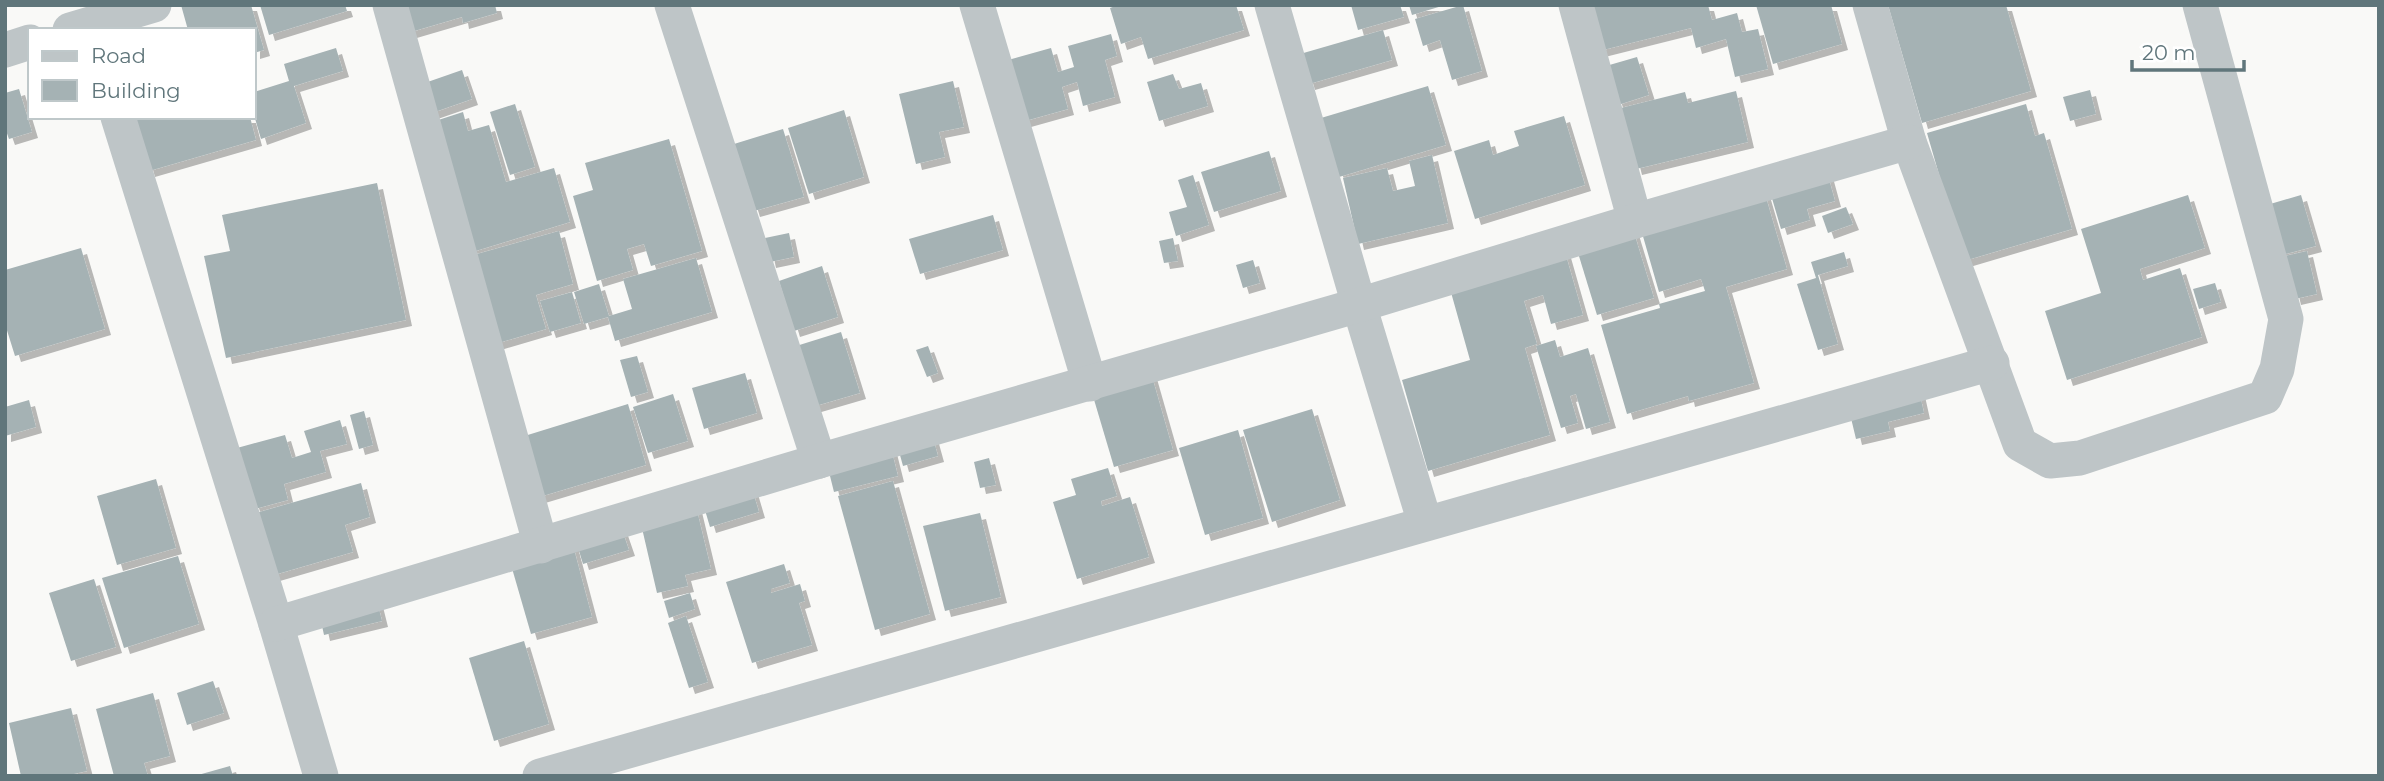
<svg xmlns="http://www.w3.org/2000/svg" width="2384" height="781" font-family="Montserrat,sans-serif">
<style>
.building{fill:#a5b2b4;filter:url(#shadow)}
.lines{fill:none;stroke-linecap:round;stroke-linejoin:round}
.street{stroke:#bec5c7;stroke-width:35}
</style>
<defs>
<filter id="shadow"><feDropShadow dx="6" dy="6" stdDeviation="0" flood-color="#0004"/></filter>
</defs>
<rect width="100%" height="100%" fill="#f9f9f7"/>
<g class="building">
<polygon points="181,5 251,5 264,50 254,53 254,30 188,30"/>
<polygon points="260,5 345,5 347,11 269,35"/>
<polygon points="395,5 495,5 497,13 463,23 462,17 404,34"/>
<polygon points="1118,5 1236,5 1244,30 1148,59 1141,37 1121,44 1110,8"/>
<polygon points="1351,5 1400,5 1404,17 1358,30"/>
<polygon points="1409,5 1442,5 1442,6 1412,15"/>
<polygon points="1463,5 1482,71 1452,80 1440,40 1423,46 1415,19"/>
<polygon points="1587,5 1708,5 1712,20 1737,13 1742,32 1758,29 1768,69 1735,77 1726,39 1696,48 1691,28 1599,51"/>
<polygon points="1756,5 1831,5 1842,44 1773,64"/>
<polygon points="1888,5 2006,5 2031,91 1922,123"/>
<polygon points="1383,30 1392,60 1309,84 1300,54"/>
<polygon points="1111,34 1117,56 1105,60 1115,97 1083,106 1077,82 1062,87 1068,109 1018,123 1001,62 1051,48 1058,72 1074,67 1068,46"/>
<polygon points="336,48 343,71 294,86 306,123 261,139 254,115 254,92 289,81 284,64"/>
<polygon points="1637,57 1649,95 1618,105 1606,66"/>
<polygon points="462,70 472,99 429,114 419,85"/>
<polygon points="1173,74 1179,89 1201,83 1208,106 1159,121 1147,82"/>
<polygon points="953,81 964,127 939,132 945,157 916,164 899,94"/>
<polygon points="1428,86 1446,145 1339,177 1321,118"/>
<polygon points="19,89 32,132 9,139 5,128 5,93"/>
<polygon points="2090,90 2096,114 2070,121 2063,97"/>
<polygon points="1736,91 1748,142 1636,169 1621,108 1685,92 1688,103"/>
<polygon points="515,104 535,167 510,175 490,112"/>
<polygon points="2026,104 2035,136 2044,133 2072,229 1964,261 1927,133"/>
<polygon points="844,110 864,177 809,194 788,128"/>
<polygon points="463,112 468,131 489,125 506,182 554,168 570,222 469,253 429,123"/>
<polygon points="1564,116 1585,185 1475,219 1454,151 1489,140 1493,155 1519,146 1514,131"/>
<polygon points="134,117 250,117 256,140 149,171"/>
<polygon points="783,129 804,197 754,211 734,144"/>
<polygon points="669,139 702,251 651,266 644,244 627,249 633,270 597,281 573,196 593,190 585,163"/>
<polygon points="1269,151 1281,191 1214,212 1201,172"/>
<polygon points="1432,155 1448,223 1358,244 1343,178 1387,168 1393,191 1415,186 1409,161"/>
<polygon points="1824,161 1835,201 1807,209 1810,220 1781,229 1766,178"/>
<polygon points="1193,175 1209,225 1176,236 1169,212 1187,207 1178,180"/>
<polygon points="1760,177 1787,269 1726,287 1754,383 1689,401 1688,396 1627,414 1601,325 1660,308 1659,304 1705,291 1701,279 1659,292 1636,212"/>
<polygon points="377,183 406,320 226,358 204,256 230,251 222,215"/>
<polygon points="2188,195 2205,248 2140,269 2143,280 2180,268 2202,337 2067,380 2045,311 2101,293 2081,229"/>
<polygon points="2301,195 2316,246 2274,257 2260,207"/>
<polygon points="1846,207 1853,224 1828,233 1822,216"/>
<polygon points="1628,213 1654,298 1597,315 1571,230"/>
<polygon points="993,215 1003,250 920,274 909,239"/>
<polygon points="559,231 573,284 536,295 546,329 495,344 470,256"/>
<polygon points="789,233 794,257 770,262 765,238"/>
<polygon points="1173,238 1178,261 1164,263 1159,241"/>
<polygon points="1561,238 1583,315 1551,324 1543,295 1524,301 1537,344 1525,348 1550,435 1428,471 1402,380 1470,360 1445,271"/>
<polygon points="81,248 105,329 15,356 5,324 5,270"/>
<polygon points="2307,251 2317,294 2295,299 2285,256"/>
<polygon points="1844,252 1848,266 1818,275 1838,344 1818,350 1797,284 1816,278 1811,262"/>
<polygon points="696,258 712,312 615,341 608,317 584,324 574,292 599,284 609,316 632,309 623,279"/>
<polygon points="1253,260 1260,283 1243,288 1236,265"/>
<polygon points="822,266 838,317 794,331 779,281"/>
<polygon points="2215,283 2221,302 2199,309 2193,289"/>
<polygon points="572,292 581,323 550,332 540,301"/>
<polygon points="841,332 860,393 812,407 793,347"/>
<polygon points="1555,340 1560,357 1588,348 1610,422 1586,429 1576,394 1570,396 1578,423 1561,428 1536,346"/>
<polygon points="928,346 938,373 927,377 916,350"/>
<polygon points="637,356 648,392 631,397 620,360"/>
<polygon points="1147,359 1173,450 1114,467 1087,376"/>
<polygon points="745,373 757,413 704,429 692,388"/>
<polygon points="1916,377 1924,413 1888,422 1890,431 1856,439 1845,393"/>
<polygon points="673,394 688,441 648,453 633,407"/>
<polygon points="29,400 36,427 5,436 5,407"/>
<polygon points="628,404 646,465 536,498 518,438"/>
<polygon points="1312,409 1340,500 1272,522 1243,430"/>
<polygon points="364,411 373,445 359,449 350,415"/>
<polygon points="340,420 347,444 320,451 326,472 284,484 288,500 255,509 237,448 285,435 292,458 311,452 304,431"/>
<polygon points="930,427 938,456 903,466 895,437"/>
<polygon points="1238,430 1263,518 1205,535 1179,448"/>
<polygon points="888,436 898,476 834,492 824,452"/>
<polygon points="989,458 996,485 980,488 974,462"/>
<polygon points="1108,468 1117,496 1101,501 1102,506 1130,497 1149,557 1077,579 1053,502 1076,495 1071,479"/>
<polygon points="156,479 176,548 117,565 97,496"/>
<polygon points="893,481 930,614 875,630 838,496"/>
<polygon points="361,483 370,517 345,525 353,552 274,575 256,513"/>
<polygon points="751,485 759,512 710,527 702,500"/>
<polygon points="694,498 711,569 685,575 688,586 657,593 638,511"/>
<polygon points="980,513 1001,597 945,611 923,526"/>
<polygon points="620,524 629,550 583,564 575,538"/>
<polygon points="570,534 592,617 531,634 507,551"/>
<polygon points="178,556 199,624 124,648 102,578"/>
<polygon points="784,564 790,583 771,589 771,593 800,584 805,601 799,603 812,645 752,663 726,582"/>
<polygon points="94,579 116,647 71,661 49,593"/>
<polygon points="374,589 382,621 324,635 317,603"/>
<polygon points="690,593 695,609 669,618 664,601"/>
<polygon points="686,616 708,682 689,688 668,623"/>
<polygon points="524,641 549,724 494,741 469,658"/>
<polygon points="213,681 224,713 187,725 177,693"/>
<polygon points="153,693 170,756 144,763 148,776 114,776 96,709"/>
<polygon points="71,708 87,771 65,776 21,776 9,723"/>
<polygon points="230,766 233,776 199,776 198,775"/>
</g>
<g class="lines">
<g class="street">
<polyline points="390,5 541,546"/>
<polyline points="672,5 819,461"/>
<polyline points="977,5 1090,384"/>
<polyline points="1272,5 1359,305 1425,523"/>
<polyline points="1576,5 1635,221"/>
<polyline points="1870,5 1909,142 2020,444 2050,461 2080,458 2265,397 2277,369 2286,319 2200,5"/>
<polyline points="70,30 154,5"/>
<polyline points="5,50 30,42"/>
<polyline points="118,117 276,624 321,776"/>
<polyline points="276,624 819,461 1359,305 1635,221 1909,142"/>
<polyline points="540,776 1992,363"/>
</g>
</g>
<rect width="2384" height="781" fill="none" stroke="#60767b" stroke-width="14"/>
<rect x="28" y="28" width="228" height="91" fill="#ffffff" stroke="#bfc8ca" stroke-width="2"/>
<rect x="42" y="51" width="35" height="10" fill="#bec5c7" stroke="#bfc8ca" stroke-width="2"/>
<text x="91" y="63" font-size="21" fill="#60767b">Road</text>
<rect x="42" y="80" width="35" height="21" fill="#a5b2b4" stroke="#bfc8ca" stroke-width="2"/>
<text x="91" y="98" font-size="21" fill="#60767b">Building</text>
<path d="M2132 60v10h112v-10" fill="none" stroke="#60767b" stroke-width="3.5"/>
<text x="2142" y="60" font-size="21" fill="#60767b" stroke="#ffffff" stroke-width="5" paint-order="stroke">20 m</text>
</svg>
